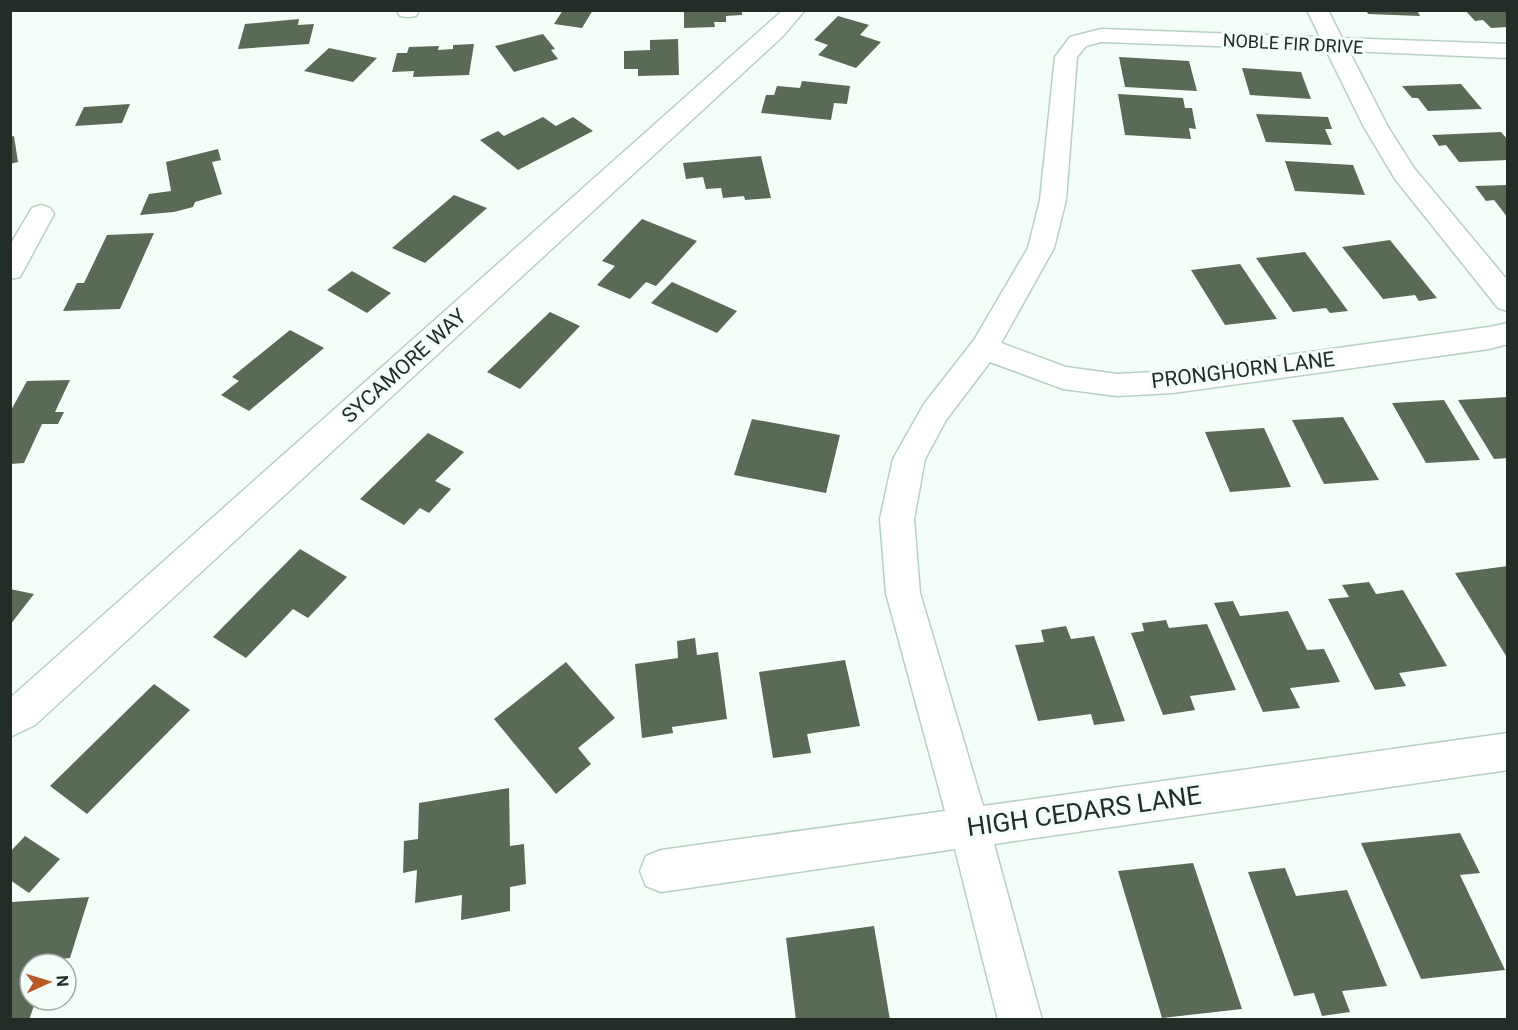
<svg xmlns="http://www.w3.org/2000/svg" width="1518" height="1030" font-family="Roboto,sans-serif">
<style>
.building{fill:#5b6a57}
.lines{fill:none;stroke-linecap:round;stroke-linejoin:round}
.minor-casing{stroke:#b6d1c3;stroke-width:3}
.minor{fill:#fff;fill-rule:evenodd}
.labels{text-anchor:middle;stroke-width:6;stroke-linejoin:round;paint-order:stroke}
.far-street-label{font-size:18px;fill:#232d27;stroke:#f3fef8}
.street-label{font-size:21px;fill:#232d27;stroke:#f3fef8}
.near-street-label{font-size:26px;fill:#232d27;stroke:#f3fef8}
</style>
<rect width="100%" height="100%" fill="#f3fef8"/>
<g class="building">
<polygon points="563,10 593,10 582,28 554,24"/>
<polygon points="684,10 742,10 742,15 726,16 726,22 714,22 715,27 684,28"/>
<polygon points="1366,10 1417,10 1420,16 1368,14"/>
<polygon points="1465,10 1508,10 1508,27 1491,28 1483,20 1475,21"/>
<polygon points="838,16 869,25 860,35 881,42 856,68 818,55 828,45 814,40"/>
<polygon points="299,19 298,25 314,24 309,44 238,49 245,24"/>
<polygon points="543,34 555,49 551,50 558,59 514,72 495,46"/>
<polygon points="678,39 679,75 638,76 638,69 624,69 624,51 650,50 650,40"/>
<polygon points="474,44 469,75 413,77 414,71 392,72 397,53 407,53 409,47 439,46 438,50 453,49 453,45"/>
<polygon points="329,48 377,58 353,82 304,71"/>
<polygon points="1119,57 1189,61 1197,91 1125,87"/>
<polygon points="1242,68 1301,72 1311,99 1250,95"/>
<polygon points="802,81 850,86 847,104 834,103 831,120 761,113 766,95 774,95 777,86 800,88"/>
<polygon points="1461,84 1482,109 1428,111 1418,98 1412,98 1402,86"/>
<polygon points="1118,94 1183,98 1185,108 1192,108 1196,129 1189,128 1191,139 1125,135"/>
<polygon points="130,104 122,123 75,126 84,107"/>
<polygon points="1256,114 1328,117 1332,129 1325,129 1332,145 1266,142"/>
<polygon points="543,117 556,126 573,117 593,131 518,170 480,140 498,131 504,136"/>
<polygon points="1501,132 1508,140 1508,160 1459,162 1446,145 1439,146 1432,135"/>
<polygon points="14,136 18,162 10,164 10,137"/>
<polygon points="218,149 221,160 212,162 222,194 195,202 193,207 174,212 140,215 149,194 171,191 166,162"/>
<polygon points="761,156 771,198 745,200 744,196 723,198 721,188 706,189 703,177 686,179 683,163"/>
<polygon points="1285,161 1353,165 1365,195 1295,191"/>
<polygon points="1508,185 1508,218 1494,200 1486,201 1475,186"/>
<polygon points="454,195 487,208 425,263 392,248"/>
<polygon points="642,219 697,241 656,286 646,282 630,299 597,285 615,266 602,261"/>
<polygon points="154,233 120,309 63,311 77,283 84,283 107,235"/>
<polygon points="1390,240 1437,298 1419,301 1415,295 1383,299 1342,247"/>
<polygon points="1305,252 1348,311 1330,313 1326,308 1293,312 1256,258"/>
<polygon points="1240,264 1277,319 1225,325 1191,270"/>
<polygon points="352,271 391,293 367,313 327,290"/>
<polygon points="672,282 737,311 717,333 651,303"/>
<polygon points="550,312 580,326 520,389 487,372"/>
<polygon points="290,330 324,348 249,411 221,395 239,381 232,377"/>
<polygon points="70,380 55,412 64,412 58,424 42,424 24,463 10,464 10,412 27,381"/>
<polygon points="1508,397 1508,458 1494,459 1458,400"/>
<polygon points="1444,400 1480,460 1426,463 1392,403"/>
<polygon points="1343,417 1379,480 1324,484 1292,420"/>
<polygon points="752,419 840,435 826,493 734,475"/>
<polygon points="1264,428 1291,487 1230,492 1205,432"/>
<polygon points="428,433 464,452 435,481 451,489 429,513 420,508 404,525 360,499"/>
<polygon points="300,549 347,577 308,618 293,609 246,658 213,637"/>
<polygon points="1508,566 1508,659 1455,573"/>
<polygon points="1369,582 1376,594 1403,590 1447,666 1399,673 1406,686 1375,690 1328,599 1349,597 1342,585"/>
<polygon points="10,589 34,594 10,625"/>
<polygon points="1233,601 1240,616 1288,611 1307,650 1324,649 1340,682 1290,688 1300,708 1263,712 1214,603"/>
<polygon points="1166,620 1169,628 1207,624 1236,690 1190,696 1195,710 1163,715 1131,633 1144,631 1142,623"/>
<polygon points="1066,626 1071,639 1094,636 1125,721 1094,725 1091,714 1038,721 1015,645 1044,642 1041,630"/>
<polygon points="695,638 697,655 718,652 727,719 672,727 673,733 642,738 635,664 678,658 677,641"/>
<polygon points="845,660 860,726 807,734 811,753 773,758 759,672"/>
<polygon points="566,662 615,718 578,748 591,764 556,794 494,719"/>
<polygon points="154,684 190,710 87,814 50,786"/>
<polygon points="509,788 510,846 524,844 526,884 510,887 510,911 461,920 462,895 415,903 417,870 403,873 404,841 418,839 419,803"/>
<polygon points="1460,833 1480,873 1460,875 1505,970 1421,979 1361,843"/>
<polygon points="25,836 60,859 29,893 10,880 10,852"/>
<polygon points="1193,863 1242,1009 1162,1018 1118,871"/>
<polygon points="1285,868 1296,896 1347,890 1387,986 1342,991 1350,1012 1322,1016 1314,993 1294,996 1248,872"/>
<polygon points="89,897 70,958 49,960 47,964 30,964 30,1000 36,1000 29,1020 10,1020 12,902"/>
<polygon points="874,926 890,1020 796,1020 786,938"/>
</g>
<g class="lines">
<defs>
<g id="minor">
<polygon points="419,10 416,16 408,17 400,16 397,11"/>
<polygon points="783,10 805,10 783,36 35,725 10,737 10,698"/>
<polygon points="1307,10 1328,10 1342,38 1508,44 1508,58 1349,51 1388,127 1414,168 1508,281 1508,311 1498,308 1395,179 1364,127 1326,50 1101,42 1086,46 1077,57 1066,200 1054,248 1001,343 1066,367 1117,374 1173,371 1489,327 1508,323 1508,344 1489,349 1173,393 1117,396 1063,389 990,362 946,420 925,459 914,519 920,593 983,806 1508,733 1508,770 994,844 1042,1020 998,1020 955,849 661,892 646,886 640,871 646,856 661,850 945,811 886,593 880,519 893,459 924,404 974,340 1028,248 1040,200 1055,57 1070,37 1101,29 1320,37"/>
<polygon points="41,205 50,208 54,214 20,277 10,279 10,245 32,208"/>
</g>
</defs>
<use href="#minor" class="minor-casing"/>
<use href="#minor" class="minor"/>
</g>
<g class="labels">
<g class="far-street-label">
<text transform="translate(1293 44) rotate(3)" y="6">NOBLE FIR DRIVE</text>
</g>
<g class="street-label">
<text transform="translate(404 366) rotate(-42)" y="7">SYCAMORE WAY</text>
<text transform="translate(1243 370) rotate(-7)" y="7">PRONGHORN LANE</text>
</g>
<g class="near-street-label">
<text transform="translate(1084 811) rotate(-8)" y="9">HIGH CEDARS LANE</text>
</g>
</g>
<rect width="1518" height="1030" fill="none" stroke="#232d27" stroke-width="24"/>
<g transform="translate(48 982) rotate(86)"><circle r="28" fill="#f3fef8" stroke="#a0aaa4" stroke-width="1.5"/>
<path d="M0-4.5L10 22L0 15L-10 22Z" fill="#bc5823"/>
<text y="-9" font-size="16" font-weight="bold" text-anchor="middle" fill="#232d27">N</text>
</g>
</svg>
